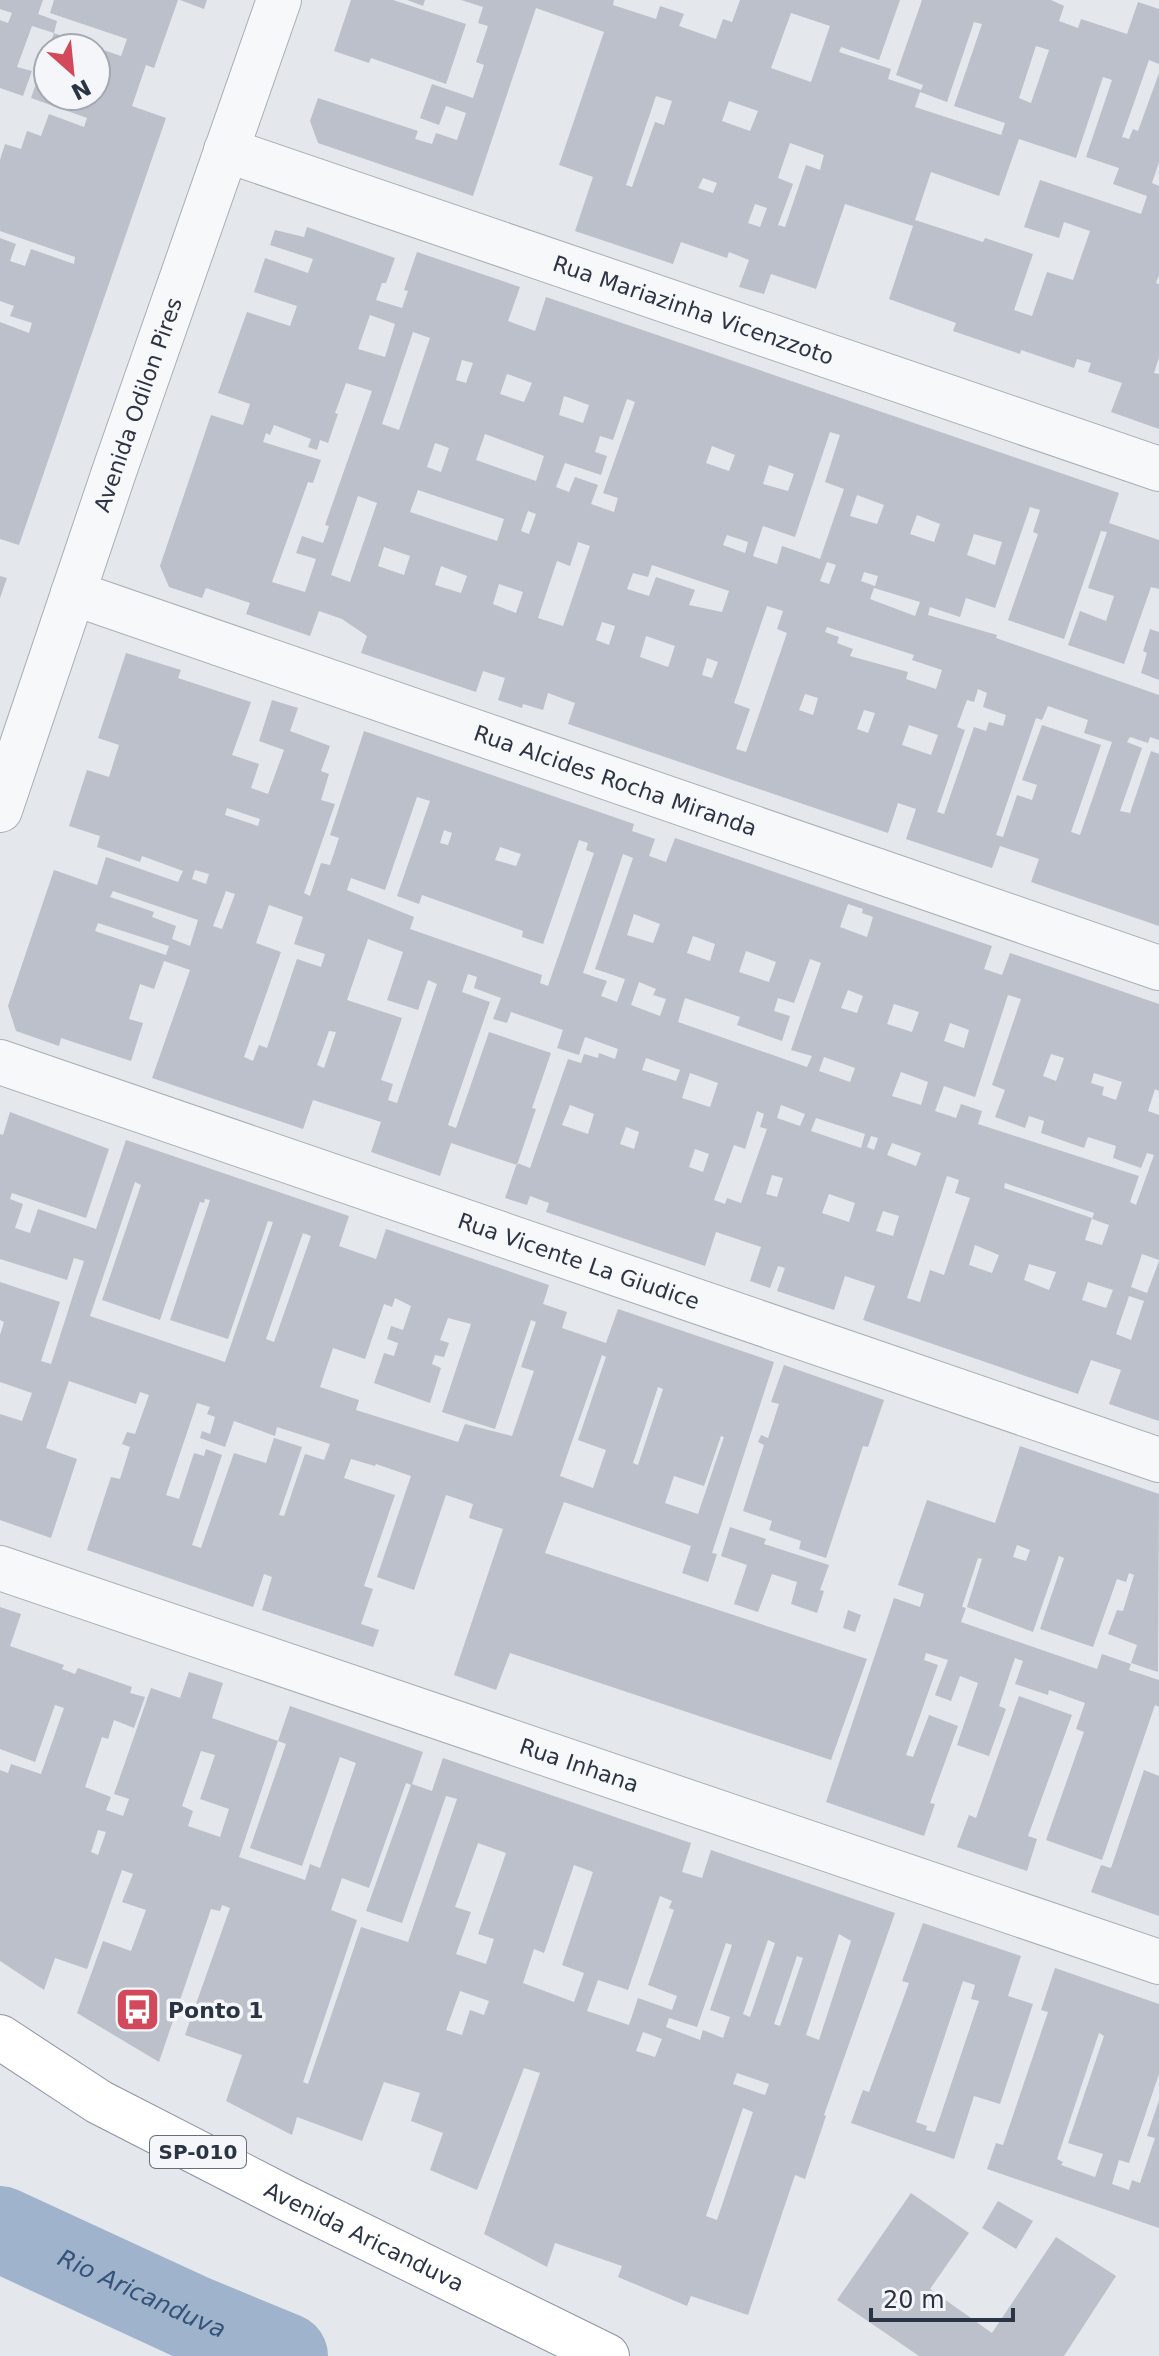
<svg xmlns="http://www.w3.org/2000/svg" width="1159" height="2356" font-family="'DejaVu Sans',sans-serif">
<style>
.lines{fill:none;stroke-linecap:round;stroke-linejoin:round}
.river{stroke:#9fb4cc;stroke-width:86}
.building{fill:#bbc0ca;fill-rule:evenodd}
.minor-casing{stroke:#a9aeb7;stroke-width:46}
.highway-casing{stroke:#8b94a3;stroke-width:46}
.minor{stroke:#f7f8fa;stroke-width:44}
.highway{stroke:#fff;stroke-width:44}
.labels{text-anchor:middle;stroke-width:7;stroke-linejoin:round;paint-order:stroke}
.shield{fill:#f4f6f9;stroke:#676e7b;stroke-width:2}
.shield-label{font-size:20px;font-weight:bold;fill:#2b3445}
.street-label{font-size:22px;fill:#2b3445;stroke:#f4f6f9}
.poi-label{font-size:22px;font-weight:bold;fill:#2b3445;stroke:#f4f6f9;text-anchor:start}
.water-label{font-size:24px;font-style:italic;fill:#34527a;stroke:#f4f6f9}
</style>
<rect width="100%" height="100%" fill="#e4e7ec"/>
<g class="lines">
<path class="river" id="s1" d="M0,2229L193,2318L285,2356"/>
</g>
<g class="building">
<polygon points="0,0 43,0 38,14 57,21 54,33 121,56 127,39 50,13 54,0 178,0 154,68 146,65 132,106 166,118 19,545 0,539 0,322 29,333 32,323 10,316 14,306 0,301 0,238 16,244 10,261 25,266 31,249 74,264 75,257 0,231 0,160 5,144 21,149 27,131 41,136 49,114 84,127 87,118 31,98 48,49 48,96 96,96 96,48 48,48 54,33 32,26 17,67 32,71 23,96 0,88 0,20 8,23 12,13 0,9"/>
<polygon points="180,0 207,0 204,9"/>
<polygon points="351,0 393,0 466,24 446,84 371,58 369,63 334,51"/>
<polygon points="407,0 425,0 423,6"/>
<path d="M461,0H614L613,5L656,19L660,6L684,14L679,26L716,39L723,19L732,22L740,0H900L879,60L841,47L839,52L891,69L888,79L921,90L923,85L896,75L922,0H1051L1064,6L1059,21L1078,28L1081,19L1127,34L1138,2L1159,9V64L1149,60L1122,137L1129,139L1133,129L1138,131L1159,73V162L1152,183L1159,186V275L1156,283L1159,284V357L1154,373L1159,374V429L1111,412L1122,383L1088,372L1091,363L1077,359L1074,368L1021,350L1020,354L953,331L956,323L889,299L913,226L845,204L816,289L771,274L764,294L739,287L749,260L729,252L727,258L681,242L673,264L575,231L593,177L559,165L604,32L536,8L473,196L318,143L310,121L318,98L418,131L415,139L432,144L436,133L457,140L466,113L446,106L439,125L420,118L432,84L473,98L484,65L476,62L488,26L478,23L483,7ZM791,13L830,26L811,82L771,68ZM974,22L982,24L954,106L1005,123L1001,135L915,107L920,92L947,102ZM1036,46L1049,50L1031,103L1019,98ZM1103,77L1112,80L1086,157L1119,168L1113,184L1147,196L1141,214L1040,180L1024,227L1059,238L1064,222L1090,231L1073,280L1047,272L1032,316L1014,310L1033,254L985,238L983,242L915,220L931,172L999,196L1019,139L1076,158ZM656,96L672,101L664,125L655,122L632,187L626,185ZM729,101L758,111L750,131L722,121ZM790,143L824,155L820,170L806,165L785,227L778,225L793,184L778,178ZM703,178L717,183L713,193L698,188ZM755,204L767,208L760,227L748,223Z"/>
<path d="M307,227L395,258L386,283H382L376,300L402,308L408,291L404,290L417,252L520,287L508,321L535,331L546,297L1119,493L1109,523L1159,540V589L1151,587L1124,664L1068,645L1080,611L1106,621L1114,596L1088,588L1107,532L1101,531L1064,639L1008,620L1038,534L1033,532L1040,510L1030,507L995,608L966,598L960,617L930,607L928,615L997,635L996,638L1159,695V740L1150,737L1148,743L1130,737L1127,742L1142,748L1120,811L1130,813L1151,751L1159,754V926L1031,882L1039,859L1000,846L992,868L906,839L916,809L898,803L888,833L568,724L575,703L548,693L543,710L523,704L522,708L498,700L505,678L483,671L476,692L361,653L367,636L342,619L319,611L310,636L246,614L250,603L206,588L202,598L169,587L160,566L211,415L243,425L250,404L218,393L247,312L290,326L297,306L254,292L265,258L308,273L313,259L270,245L275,230L304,237ZM370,315L395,324L385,357L358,349ZM413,332L430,338L399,430L382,424ZM462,360L473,363L466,383L456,380ZM507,374L532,383L524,402L500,394ZM346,383L372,391L325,525L329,526L323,543L302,536L296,553L316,559L305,592L272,582L308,482L313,483L321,460L263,442L266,433L270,435L274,425L311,439L308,447L317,450L320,440L328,443L338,414L335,413ZM564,396L589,405L583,423L559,415ZM627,399L635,402L603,493L618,498L614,512L591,504L598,485L575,477L569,492L556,487L565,463L601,475L607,456L595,452L600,436L613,440ZM830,432L840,435L825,482L844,489L820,559L782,546L777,564L753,556L763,526L795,537ZM485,434L544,456L536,481L476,460ZM435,443L449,448L441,472L427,467ZM712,446L735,455L729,471L706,463ZM769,465L794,474L788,491L763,484ZM418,490L504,519L497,541L410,512ZM857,495L884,505L877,524L850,516ZM358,496L377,503L350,582L331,575ZM528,511L536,514L529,534L521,531ZM917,515L940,524L934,542L910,534ZM974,534L1002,542L995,565L967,555ZM727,535L748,542L745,553L723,545ZM578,542L590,546L563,626L538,618L557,561L570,566ZM384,547L410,556L404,575L378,566ZM827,562L836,565L829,584L820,581ZM652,565L729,591L722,612L689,605L695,590L656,577L649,596L627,589L633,573L648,577ZM441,566L467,576L461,593L435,585ZM864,572L878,576L875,586L861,581ZM499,584L523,592L516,613L493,604ZM874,588L920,602L915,616L870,599ZM767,606L783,611L777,629L787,633L746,752L736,749L750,709L734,703ZM602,622L615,626L609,645L596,640ZM827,627L914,655L912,660L942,670L936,689L906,679L908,672L850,656L853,649L837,643L839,637L825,632ZM646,636L675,646L668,667L640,657ZM707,658L718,662L712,678L702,675ZM978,689L987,693L983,707L1006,715L1003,726L989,722L986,731L974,727L944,814L937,812L965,730L957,727L967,700L974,702ZM805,694L818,698L813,715L799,710ZM1048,706L1088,720L1084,733L1112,742L1080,835L1071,832L1101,745L1042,725L1022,780L1037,785L1032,800L1017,795L1003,837L996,835L1036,718L1042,720ZM864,710L875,713L868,733L857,729ZM909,725L938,735L931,755L902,745Z"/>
<polygon points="0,576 7,578 0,598"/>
<polygon points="1150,629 1159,632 1159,680 1141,673 1147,653 1143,651"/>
<path d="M126,653L181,670L178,678L251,702L232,755L259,764L251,788L268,794L284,750L259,741L272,700L298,708L290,731L330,746L321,771L329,774L321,800L335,804L304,893L310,896L321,863L330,865L339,838L330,835L364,731L634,824L632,831L655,839L649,856L666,862L675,838L992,946L984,969L1002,975L1010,953L1159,1004V1091L1155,1089L1148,1111L1159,1115V1260L1142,1254L1131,1287L1147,1293L1159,1261V1421L1109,1404L1121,1370L1091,1360L1078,1394L863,1320L875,1286L845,1276L834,1310L777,1291L785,1268L778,1266L770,1288L750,1281L761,1247L716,1232L705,1266L546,1212L549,1203L530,1196L527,1205L505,1198L517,1163L530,1168L568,1059L581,1063L584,1054L598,1058L599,1053L615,1059L618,1049L585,1037L579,1055L557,1048L563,1030L511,1012L507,1023L493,1019L501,998L474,988L477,977L468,974L462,992L490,1002L448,1125L456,1128L489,1032L551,1053L532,1108L536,1109L517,1165L451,1143L440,1176L371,1152L381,1122L313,1100L303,1129L152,1078L190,970L164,961L154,989L140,984L129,1019L143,1023L131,1061L61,1038L59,1046L16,1031L8,1006L54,870L97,885L106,857L178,882L183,871L142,856L140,862L97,847L100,836L69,826L87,770L109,777L119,745L98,738ZM417,797L430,801L397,896L419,904L422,895L523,931L522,937L543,944L579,840L588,843L586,850L594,853L548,986L540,983L542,975L410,929L414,917L347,890L351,878L385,890ZM227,808L260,819L258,826L225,815ZM444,830L452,833L448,845L440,843ZM500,847L521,854L516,866L495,860ZM623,854L633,858L595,969L625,979L617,1002L601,996L607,981L583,973ZM195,870L209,874L206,884L192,879ZM113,891L198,920L190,946L172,939L176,926L152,917L154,912L110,897ZM226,891L235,894L222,929L213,926ZM848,904L863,909L862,913L873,917L867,937L840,927ZM269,905L303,917L294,944L325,954L321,967L297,959L267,1048L259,1045L253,1061L244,1057L281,952L256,943ZM634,914L660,924L653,943L627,935ZM98,923L169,946L166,955L95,931ZM693,936L715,944L710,961L687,953ZM368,939L403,952L387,1000L418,1010L428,980L437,984L397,1103L388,1100L393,1084L381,1080L402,1018L347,1000ZM746,951L776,962L769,982L739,972ZM810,959L821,963L791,1050L812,1056L807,1067L678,1022L685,998L740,1017L737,1025L782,1041L790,1016L774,1011L778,998L794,1003ZM639,982L656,989L653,995L666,999L660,1016L631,1005ZM848,990L863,996L857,1013L841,1008ZM1008,995L1021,999L992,1085L1005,1090L995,1117L1025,1128L1029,1116L1044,1121L1041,1133L1084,1148L1088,1137L1116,1146L1113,1158L1141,1168L1147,1153L1154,1155L1136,1205L1130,1202L1139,1176L978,1124L982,1111L961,1104L956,1118L935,1111L944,1086L975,1097ZM894,1004L919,1012L912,1032L887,1024ZM950,1023L969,1030L964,1048L944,1041ZM329,1031L336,1032L324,1068L317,1065ZM1051,1054L1064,1058L1056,1081L1043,1076ZM824,1057L855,1068L850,1082L819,1071ZM646,1058L680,1070L676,1081L642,1070ZM901,1072L928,1082L921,1105L892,1096ZM690,1073L718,1083L710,1107L682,1098ZM1094,1073L1122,1082L1116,1100L1102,1095L1104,1087L1091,1083ZM570,1105L594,1114L588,1134L562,1125ZM781,1105L805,1114L800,1126L777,1118ZM757,1111L764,1114L760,1127L767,1129L741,1203L727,1198L725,1204L714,1200L734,1145L745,1149ZM816,1118L865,1134L861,1148L811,1131ZM626,1127L639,1132L634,1149L620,1144ZM871,1136L878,1138L874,1150L867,1147ZM892,1143L921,1153L916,1166L887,1155ZM695,1149L709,1154L703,1172L689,1167ZM772,1175L783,1178L777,1197L766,1194ZM947,1176L959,1180L955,1193L970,1198L944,1275L930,1270L920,1302L907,1298ZM1005,1183L1094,1213L1092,1219L1109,1225L1102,1245L1085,1240L1092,1218L1004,1188ZM829,1194L855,1203L849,1222L822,1213ZM883,1211L899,1216L893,1236L876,1231ZM975,1245L999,1255L992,1273L969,1265ZM1029,1264L1056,1272L1049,1290L1024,1280ZM1088,1282L1113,1290L1106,1308L1082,1300ZM1129,1296L1144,1301L1131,1340L1116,1334Z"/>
<path d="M10,1112L109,1149L86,1218L12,1193L10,1199L23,1204L15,1228L30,1233L38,1209L96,1229L126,1140L349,1216L339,1246L376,1259L386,1229L549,1285L543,1304L567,1312L562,1328L606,1343L618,1309L774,1362L712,1553L717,1554L708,1582L682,1573L691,1546L564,1502L545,1553L867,1659L831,1760L510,1653L496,1690L454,1675L503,1529L469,1518L473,1504L446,1495L414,1590L377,1577L411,1476L376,1464L375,1466L351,1459L344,1478L395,1495L364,1586L373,1589L361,1624L379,1630L373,1647L262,1610L272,1577L264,1574L253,1607L87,1550L111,1477L120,1479L130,1447L122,1444L127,1432L135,1434L149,1395L140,1392L136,1404L69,1381L46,1448L77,1459L51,1538L0,1520V1414L22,1421L32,1393L0,1382V1335L4,1322L0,1320V1282L60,1302L41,1361L51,1364L84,1261L74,1258L67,1280L0,1259V1134L3,1135ZM135,1182L141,1185L102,1300L160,1320L200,1202L204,1203L205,1199L210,1200L170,1320L228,1339L268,1221L273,1222L225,1362L90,1316ZM303,1233L311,1236L274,1342L266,1339ZM395,1298L411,1306L403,1330L391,1326L387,1339L398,1343L394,1356L384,1353L374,1383L430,1403L441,1368L432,1364L435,1355L444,1357L449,1343L440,1340L448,1318L471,1324L442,1412L495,1429L531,1320L536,1322L521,1367L534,1371L512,1436L465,1424L458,1442L356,1410L359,1400L320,1387L333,1348L365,1359L384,1304L392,1307ZM602,1355L606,1357L578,1440L606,1450L593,1488L560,1476ZM658,1387L663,1389L638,1465L633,1463ZM197,1403L210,1407L207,1414L215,1417L210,1434L202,1431L200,1438L225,1447L234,1421L275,1436L277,1427L330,1444L324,1460L305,1454L284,1516L279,1515L302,1447L274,1438L266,1463L234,1453L201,1548L192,1545L222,1455L206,1449L204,1456L194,1453L179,1499L166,1495ZM721,1436L724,1437L698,1514L665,1503L674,1476L704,1486Z"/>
<polygon points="784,1365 884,1400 868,1447 863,1446 826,1558 799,1549 801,1541 769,1530 772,1521 743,1511 764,1445 758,1442 761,1435 768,1438 779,1404 771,1402"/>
<path d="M1020,1446L1159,1494L1158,1672L1131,1663L1137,1645L1108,1634L1117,1610L1123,1611L1134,1575L1129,1573L1126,1582L1117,1579L1093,1647L1040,1629L1064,1558L1059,1556L1033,1632L967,1607L982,1559L978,1558L962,1607L966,1608L961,1622L1097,1669L1102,1654L1131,1664L1129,1670L1159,1680V1707L1155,1705L1102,1860L1046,1840L1084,1732L1076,1729L1085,1703L1049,1690L1048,1695L1015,1684L1023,1661L1015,1658L999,1706L1006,1709L989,1756L957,1745L978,1683L960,1676L951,1701L935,1695L948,1660L926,1653L924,1660L938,1665L906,1755L913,1757L929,1715L958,1726L930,1803L935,1804L924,1836L826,1802L894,1598L920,1607L924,1594L898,1585L927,1500L995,1523ZM1017,1545L1030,1550L1026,1561L1013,1557Z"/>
<polygon points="730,1527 766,1539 764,1544 829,1565 820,1590 824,1591 817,1613 791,1604 797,1582 772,1574 758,1612 734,1604 747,1565 721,1556"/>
<path d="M0,1607L21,1614L10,1646L64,1665L62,1669L75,1674L78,1668L132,1687L130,1693L145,1697L134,1728L114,1720L108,1739L102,1737L85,1787L111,1797L106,1810L123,1816L129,1799L114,1794L151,1688L180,1698L189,1672L223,1683L212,1718L278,1741L290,1706L423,1752L412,1784L432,1791L443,1758L691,1843L682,1872L702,1878L711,1850L895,1913L824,2115L826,2116L805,2179L795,2175L748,2315L691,2296L687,2306L618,2277L622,2266L555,2243L547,2267L484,2234L540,2073L524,2068L477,2190L430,2170L443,2133L411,2121L420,2093L384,2082L362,2141L297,2117L292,2135L226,2101L242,2055L185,2035L230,1908L222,1905L220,1911L211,1909L159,2062L77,2013L103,1941L131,1951L146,1910L122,1902L133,1874L122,1870L87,1969L55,1958L44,1990L0,1961V1770L8,1773L11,1764L41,1774L64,1708L55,1705L35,1762L0,1749ZM278,1741L286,1744L250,1848L302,1866L340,1757L356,1763L320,1868L310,1864L305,1880L239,1857ZM201,1751L215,1755L200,1799L229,1809L220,1837L188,1826L193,1811L182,1806ZM406,1783L411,1785L366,1911L402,1923L446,1796L457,1799L408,1942L361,1927L308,2084L303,2082L357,1920L331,1910L342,1878L369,1888ZM98,1830L106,1832L98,1855L91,1852ZM478,1843L506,1853L478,1934L494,1939L486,1964L456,1954L471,1912L455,1907ZM574,1865L593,1872L562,1965L584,1973L574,2002L523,1983L534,1949L544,1953ZM660,1896L672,1901L669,1908L674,1910L648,1985L677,1996L672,2010L638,1998L629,2025L587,2011L598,1980L628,1990ZM839,1934L851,1941L819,2040L806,2035ZM768,1940L775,1943L750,2017L743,2014ZM726,1943L732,1945L710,2010L730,2017L723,2038L703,2030L700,2040L666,2027L669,2018L697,2027ZM797,1956L803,1958L780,2026L774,2024ZM460,1991L489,2001L484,2015L470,2010L462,2035L446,2030ZM643,2032L662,2039L655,2057L636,2051ZM737,2073L769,2084L765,2095L733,2084ZM743,2108L753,2112L717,2220L706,2216Z"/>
<polygon points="848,1610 861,1615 855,1632 843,1628"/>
<polygon points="1019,1696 1072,1715 1028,1836 1037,1839 1027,1871 957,1847 969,1815 976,1818"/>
<polygon points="1144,1770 1159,1776 1159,1916 1091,1892 1101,1865 1111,1868"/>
<path d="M923,1923L1021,1956L1008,1996L1033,2004L1000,2104L974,2096L954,2159L851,2123L863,2090L869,2092L909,1983L902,1981ZM963,1981L975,1985L971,1999L979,2001L935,2132L926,2130L927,2126L916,2122Z"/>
<path d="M1055,1968L1159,2004V2074L1129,2163L1119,2160L1112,2184L1129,2190L1132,2180L1140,2183L1155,2138L1147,2136L1159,2100V2228L987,2169L996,2143L1003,2145L1048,2012L1041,2010ZM1099,2033L1104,2036L1068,2143L1103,2154L1095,2177L1061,2165L1063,2162L1057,2159Z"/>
<polygon points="911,2193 969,2233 930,2289 992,2333 1056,2237 1116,2276 1064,2356 919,2356 837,2300"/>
<polygon points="998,2201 1033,2221 1016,2249 982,2228"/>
</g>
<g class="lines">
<defs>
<g id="minor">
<path id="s2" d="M226,150L1159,469"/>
<path id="s3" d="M73,593L1159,968"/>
<path id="s4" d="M0,810L114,472L279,0"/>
<path id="s5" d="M0,1062L1159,1460"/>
<path id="s6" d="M0,1568L1159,1962"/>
</g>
<g id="highway">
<path id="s7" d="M0,2037L99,2102L288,2199L607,2356"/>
</g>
</defs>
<use href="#minor" class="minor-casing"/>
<use href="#highway" class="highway-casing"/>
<use href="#minor" class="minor"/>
<use href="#highway" class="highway"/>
</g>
<defs>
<symbol id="bus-square" viewBox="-11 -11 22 22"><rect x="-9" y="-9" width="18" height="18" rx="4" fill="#d1495b" stroke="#f4f6f9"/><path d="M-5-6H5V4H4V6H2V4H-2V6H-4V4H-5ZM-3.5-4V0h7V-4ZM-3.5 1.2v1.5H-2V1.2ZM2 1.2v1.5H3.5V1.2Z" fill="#fff"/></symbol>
</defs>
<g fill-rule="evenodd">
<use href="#bus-square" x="112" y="1984" width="51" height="51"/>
</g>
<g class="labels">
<rect class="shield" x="150" y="2136" width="96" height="32" rx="6"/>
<g class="shield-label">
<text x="198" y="2159">SP-010</text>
</g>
<g class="street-label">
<text dy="8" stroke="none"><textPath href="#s2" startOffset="494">Rua Mariazinha Vicenzzoto</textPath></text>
<text dy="8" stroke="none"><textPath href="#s4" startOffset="428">Avenida Odilon Pires</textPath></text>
<text dy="8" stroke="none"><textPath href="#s3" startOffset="574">Rua Alcides Rocha Miranda</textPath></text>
<text dy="8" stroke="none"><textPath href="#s5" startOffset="612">Rua Vicente La Giudice</textPath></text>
<text dy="8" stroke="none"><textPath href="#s6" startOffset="612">Rua Inhana</textPath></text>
<text dy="8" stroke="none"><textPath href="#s7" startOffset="416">Avenida Aricanduva</textPath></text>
</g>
<g class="poi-label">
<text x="168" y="2018">Ponto 1</text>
</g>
<g class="water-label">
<text dy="8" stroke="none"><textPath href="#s1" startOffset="156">Rio Aricanduva</textPath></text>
</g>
</g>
<g transform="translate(72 72) rotate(153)"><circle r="38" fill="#f4f6f9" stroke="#a4a8b1" stroke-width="2"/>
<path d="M0-6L14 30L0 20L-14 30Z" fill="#d1495b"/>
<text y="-12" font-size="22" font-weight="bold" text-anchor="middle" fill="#2b3445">N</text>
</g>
<path d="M871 2308v12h142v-12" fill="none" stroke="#2b3445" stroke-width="4"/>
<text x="883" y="2308" font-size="24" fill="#2b3445" stroke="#f4f6f9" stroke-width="6" paint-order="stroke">20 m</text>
</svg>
